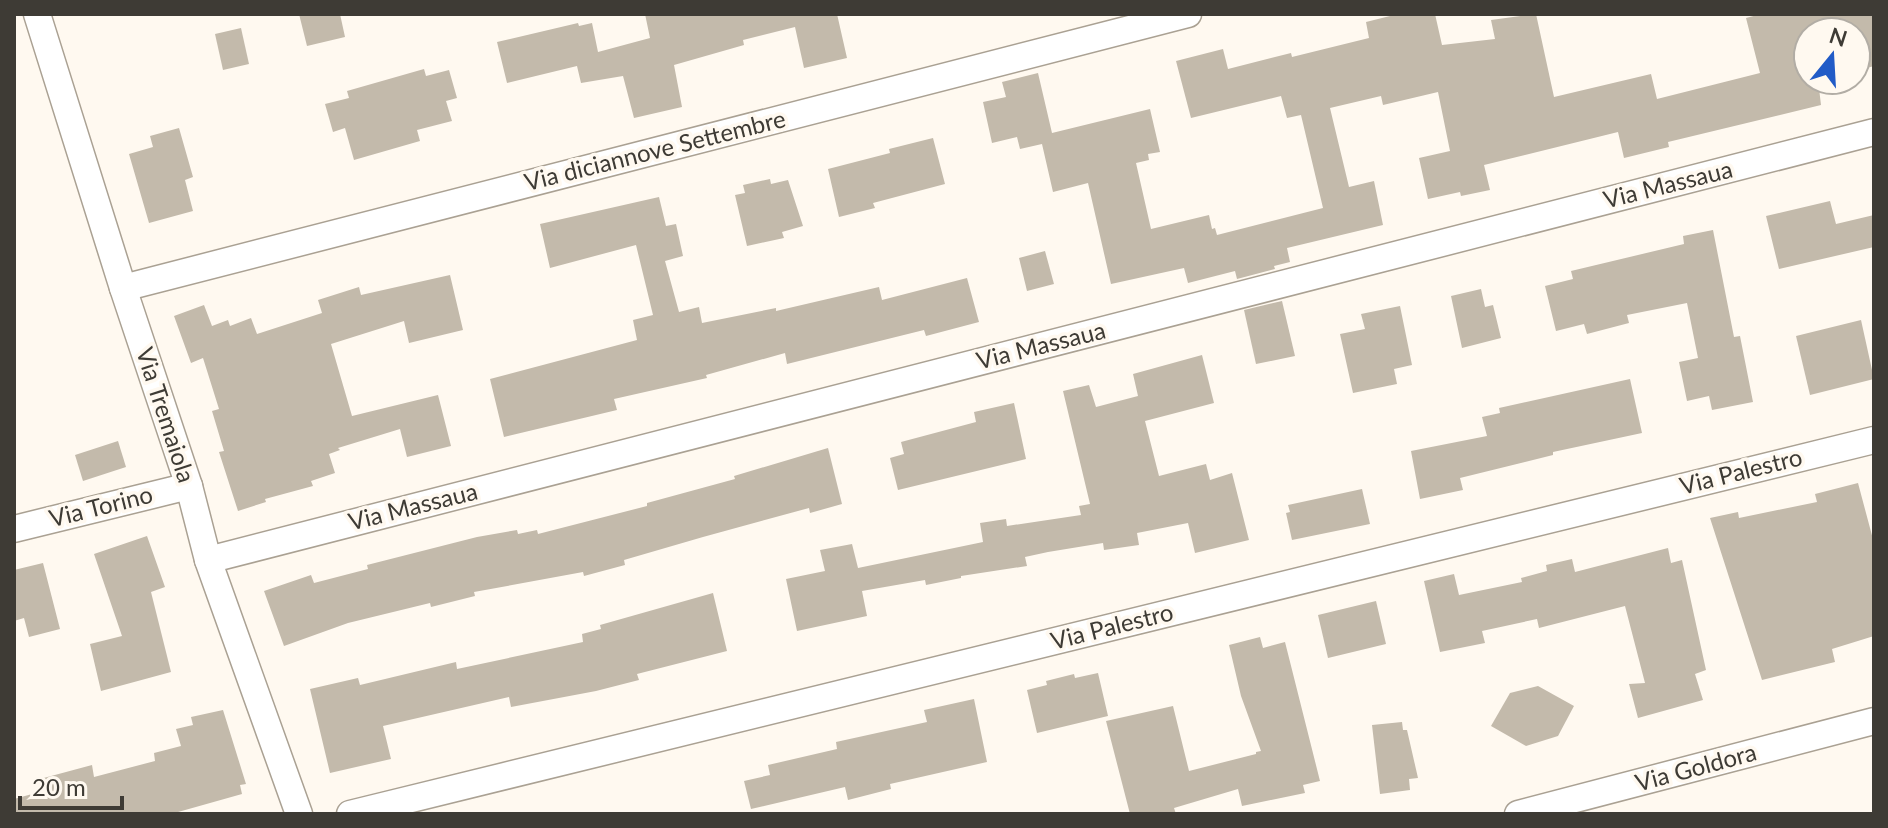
<svg xmlns="http://www.w3.org/2000/svg" width="1888" height="828" font-family="Lato,sans-serif">
<style>
.building{fill:#c3baab}
.lines{fill:none;stroke-linecap:round;stroke-linejoin:round}
.street-casing{stroke:#aaa193;stroke-width:29}
.street{stroke:#fff;stroke-width:26}
.labels{text-anchor:middle;stroke-width:7;stroke-linejoin:round;paint-order:stroke}
.street-label{font-size:24px;fill:#3e3b35;stroke:#fff9f0}
</style>
<rect width="100%" height="100%" fill="#fff9f0"/>
<g class="building">
<polygon points="299,14 340,14 345,37 307,46"/>
<polygon points="645,14 837,14 847,58 804,68 795,27 743,40 744,45 674,65 682,107 634,118 623,76 581,83 577,66 507,83 497,42 578,23 579,26 592,23 598,52 650,38"/>
<polygon points="1398,14 1435,14 1442,45 1495,39 1491,20 1536,14 1554,97 1651,74 1657,99 1760,73 1746,18 1761,14 1874,14 1874,66 1856,71 1856,32 1808,32 1808,80 1818,80 1821,105 1668,142 1669,147 1624,158 1618,132 1484,165 1490,190 1461,196 1460,192 1428,199 1419,158 1450,151 1438,92 1383,105 1381,96 1330,108 1349,187 1374,181 1383,225 1287,248 1290,262 1274,266 1275,269 1237,279 1235,271 1188,283 1184,268 1111,284 1088,183 1053,192 1042,144 1020,149 1017,137 992,143 983,102 1006,97 1002,82 1038,73 1052,133 1150,109 1160,152 1148,154 1149,160 1136,163 1151,229 1209,215 1212,229 1215,228 1217,235 1323,208 1301,115 1287,118 1281,96 1191,118 1176,61 1223,49 1228,69 1291,53 1292,57 1369,38 1366,22"/>
<polygon points="241,28 249,64 223,70 215,34"/>
<polygon points="424,69 426,76 449,70 457,98 446,101 452,121 417,130 420,141 354,160 345,128 333,132 325,104 349,98 347,91"/>
<polygon points="179,128 193,177 185,180 193,211 149,223 129,154 153,147 150,136"/>
<polygon points="933,138 945,184 873,203 875,208 839,217 828,169 890,153 889,149"/>
<polygon points="770,179 771,184 788,180 803,226 782,232 784,238 747,246 735,195 745,193 743,185"/>
<polygon points="659,197 666,226 676,224 683,256 665,261 679,312 699,307 702,323 776,308 776,311 879,287 882,300 967,278 979,322 926,336 924,330 787,364 785,353 706,375 707,378 614,399 617,410 504,437 490,379 637,340 633,320 653,315 636,245 550,268 540,224"/>
<polygon points="1830,201 1836,224 1874,215 1874,247 1779,269 1766,216"/>
<polygon points="1713,230 1734,337 1740,336 1753,402 1712,410 1709,396 1687,401 1679,362 1698,358 1687,303 1627,315 1629,323 1587,334 1584,324 1556,331 1545,286 1573,279 1571,271 1684,244 1683,236"/>
<polygon points="1045,251 1054,284 1027,291 1019,258"/>
<polygon points="450,275 463,330 409,343 404,321 331,344 352,416 438,395 451,446 407,457 400,429 338,448 340,450 329,454 335,473 311,481 313,486 265,499 266,502 238,511 219,452 224,451 212,411 219,409 203,358 191,363 174,316 204,305 212,326 228,320 230,326 251,318 257,334 322,313 318,300 359,287 361,295"/>
<polygon points="1481,289 1485,307 1493,305 1501,338 1462,348 1451,296"/>
<polygon points="1282,301 1295,356 1256,364 1244,310"/>
<polygon points="1400,306 1412,365 1394,369 1397,384 1353,393 1340,334 1365,329 1361,314"/>
<polygon points="1861,320 1874,379 1810,395 1796,336"/>
<polygon points="1202,355 1214,403 1145,421 1159,476 1206,464 1210,480 1232,473 1249,540 1195,553 1188,523 1137,533 1139,545 1104,550 1103,543 1048,552 1025,557 1027,566 961,576 961,578 926,585 925,580 862,591 867,616 797,631 786,579 825,571 820,550 852,544 858,568 983,542 980,523 1006,519 1007,526 1081,515 1079,506 1090,504 1063,391 1089,385 1096,407 1138,396 1133,374"/>
<polygon points="1630,379 1642,433 1553,452 1553,455 1460,478 1463,490 1420,499 1411,451 1487,436 1482,417 1500,413 1499,408"/>
<polygon points="1014,403 1026,459 898,490 890,458 904,454 901,442 976,422 974,412"/>
<polygon points="118,441 126,467 83,481 75,455"/>
<polygon points="828,448 842,504 810,513 809,508 703,537 624,560 625,565 584,576 583,572 474,592 475,596 431,607 430,603 348,623 284,646 264,591 311,575 314,583 368,569 367,565 477,537 517,530 518,534 537,530 538,534 647,506 647,503 735,479 734,476"/>
<polygon points="1858,483 1874,543 1874,636 1832,649 1835,662 1762,680 1710,518 1738,512 1739,518 1817,502 1815,494"/>
<polygon points="1362,489 1370,524 1292,540 1286,513 1290,512 1288,505"/>
<polygon points="147,536 165,587 151,592 171,672 101,691 90,644 122,636 94,554"/>
<polygon points="1668,548 1671,563 1682,560 1706,670 1695,674 1703,700 1638,718 1629,684 1645,683 1625,606 1539,628 1537,619 1482,631 1485,643 1440,652 1424,581 1454,574 1459,595 1522,582 1521,578 1547,571 1546,565 1572,559 1575,572"/>
<polygon points="43,563 60,629 29,637 24,618 14,621 14,570"/>
<polygon points="713,593 727,651 637,674 639,680 596,691 511,707 509,697 383,726 391,759 330,773 310,689 358,678 360,685 456,662 457,669 583,642 582,634 601,629 600,625"/>
<polygon points="1376,601 1386,644 1328,658 1318,615"/>
<polygon points="1260,637 1263,648 1285,642 1320,781 1303,785 1305,793 1242,806 1238,789 1174,808 1176,814 1130,814 1106,721 1173,706 1189,771 1256,754 1256,752 1261,751 1241,696 1229,645"/>
<polygon points="1098,673 1108,716 1037,733 1027,690 1047,685 1046,681 1074,674 1075,678"/>
<polygon points="1538,686 1574,706 1558,736 1526,746 1491,726 1510,693"/>
<polygon points="974,699 987,762 890,784 891,789 848,800 845,787 751,809 744,781 770,775 768,765 837,749 836,742 927,722 924,710"/>
<polygon points="223,710 246,784 240,785 242,794 171,814 14,814 14,799 43,791 40,779 92,765 94,777 155,761 154,753 181,746 176,729 193,725 191,717"/>
<polygon points="1402,722 1403,730 1407,730 1418,778 1409,779 1410,790 1380,794 1372,725"/>
</g>
<g class="lines">
<defs>
<g id="street">
<polyline points="37,14 123,288 189,486 208,560 299,814"/>
<polyline points="123,288 1188,14"/>
<polyline points="14,529 189,486"/>
<polyline points="208,560 1874,132"/>
<polyline points="350,814 1874,440"/>
<polyline points="1518,814 1874,721"/>
</g>
</defs>
<use href="#street" class="street-casing"/>
<use href="#street" class="street"/>
</g>
<g class="labels">
<g class="street-label">
<text transform="translate(655 151) rotate(-14)" y="8">Via diciannove Settembre</text>
<text transform="translate(1668 185) rotate(-14)" y="8">Via Massaua</text>
<text transform="translate(1041 346) rotate(-14)" y="8">Via Massaua</text>
<text transform="translate(165 415) rotate(72)" y="8">Via Tremaiola</text>
<text transform="translate(1741 472) rotate(-14)" y="8">Via Palestro</text>
<text transform="translate(101 507) rotate(-14)" y="8">Via Torino</text>
<text transform="translate(413 507) rotate(-14)" y="8">Via Massaua</text>
<text transform="translate(1112 627) rotate(-14)" y="8">Via Palestro</text>
<text transform="translate(1696 768) rotate(-15)" y="8">Via Goldora</text>
</g>
</g>
<rect width="1888" height="828" fill="none" stroke="#3e3b35" stroke-width="32"/>
<g transform="translate(1832 56) rotate(18)"><circle r="38" fill="#fff9f0" stroke="#b2ada5" stroke-width="2"/>
<path d="M0-6L14 30L0 20L-14 30Z" fill="#215bc7"/>
<text y="-12" font-size="22" font-weight="bold" text-anchor="middle" fill="#3e3b35">N</text>
</g>
<path d="M20 796v12h102v-12" fill="none" stroke="#3e3b35" stroke-width="4"/>
<text x="32" y="796" font-size="24" fill="#3e3b35" stroke="#fff9f0" stroke-width="6" paint-order="stroke">20 m</text>
</svg>
